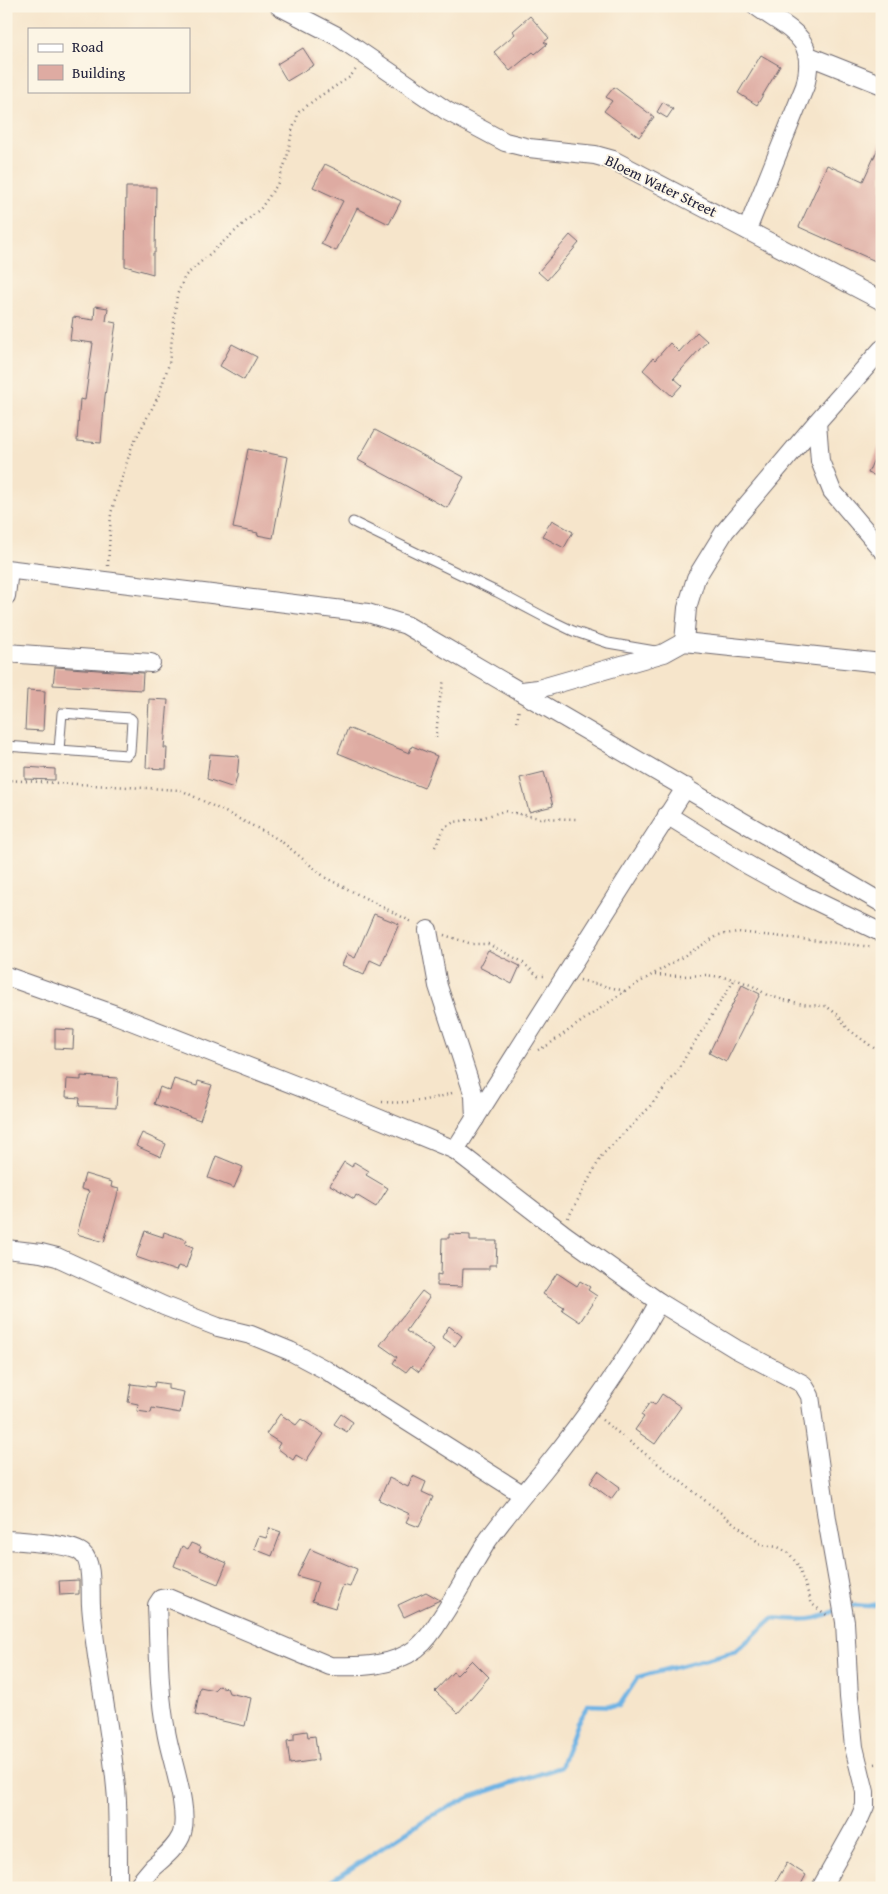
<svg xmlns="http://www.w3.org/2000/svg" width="888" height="1894" font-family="'Gentium Book Plus',serif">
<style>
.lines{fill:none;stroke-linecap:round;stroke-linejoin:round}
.stream{stroke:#6eb3e4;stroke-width:4.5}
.building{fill:#deaba2}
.lane-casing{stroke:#6c666d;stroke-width:11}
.street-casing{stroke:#6c666d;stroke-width:20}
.path{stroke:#6c666d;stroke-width:2.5;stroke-dasharray:1 4;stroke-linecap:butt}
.lane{stroke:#fff;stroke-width:9}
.street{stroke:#fff;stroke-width:18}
.labels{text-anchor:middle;stroke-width:4;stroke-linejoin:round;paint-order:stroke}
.street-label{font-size:15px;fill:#22223b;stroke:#fcf5e5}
</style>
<rect width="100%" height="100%" fill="#fcf5e5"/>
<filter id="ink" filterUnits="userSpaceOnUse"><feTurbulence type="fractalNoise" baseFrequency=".02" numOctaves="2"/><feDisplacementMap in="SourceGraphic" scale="10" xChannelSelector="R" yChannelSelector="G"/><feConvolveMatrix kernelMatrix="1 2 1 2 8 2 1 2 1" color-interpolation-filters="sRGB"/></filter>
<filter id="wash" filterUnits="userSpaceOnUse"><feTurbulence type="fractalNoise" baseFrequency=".0096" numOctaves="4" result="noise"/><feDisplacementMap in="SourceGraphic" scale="20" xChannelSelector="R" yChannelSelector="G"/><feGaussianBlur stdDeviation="1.12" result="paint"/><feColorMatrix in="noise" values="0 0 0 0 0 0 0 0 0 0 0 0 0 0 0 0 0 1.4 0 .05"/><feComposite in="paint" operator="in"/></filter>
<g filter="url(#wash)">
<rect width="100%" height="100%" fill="#f6e5cb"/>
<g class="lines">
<g class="stream">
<polyline points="846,1605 869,1606 882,1603"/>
<path d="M321,1888L429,1817L470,1797L561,1767L577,1723L588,1705L619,1706L638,1677L736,1651L773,1618C798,1620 817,1623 839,1608"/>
</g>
</g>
<g id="blocks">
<g class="building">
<polygon points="530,16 549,38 544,42 547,44 535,54 533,52 510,71 494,52 515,34 513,31"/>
<polygon points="303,48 314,65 287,81 277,64"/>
<polygon points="761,55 780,66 757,105 738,93"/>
<polygon points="614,87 654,117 639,137 604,111 612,101 606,97"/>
<polygon points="663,102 673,109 667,118 657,112"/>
<polygon points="882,140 882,264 799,227 827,165 863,181"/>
<polygon points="325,164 401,201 389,224 357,208 336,251 321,244 343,201 313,187"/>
<polygon points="126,187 156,187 155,253 153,253 153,274 125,266"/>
<polygon points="570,235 579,243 547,280 538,272"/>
<polygon points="95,306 108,308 106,321 116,323 105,396 101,443 77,441 80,399 85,400 93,343 70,340 73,317 94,320"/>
<polygon points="697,332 707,341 674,378 682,385 672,396 643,370 653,358 655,360 670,343 679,352"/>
<polygon points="232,344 257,357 244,380 220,366"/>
<polygon points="375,430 464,477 447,508 358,460"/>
<polygon points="882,440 882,478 868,473"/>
<polygon points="248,449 288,457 273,538 257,535 258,533 233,528"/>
<polygon points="552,520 573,532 564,548 542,536"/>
<polygon points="55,667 143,673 142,690 53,685"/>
<polygon points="27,690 45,691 43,731 25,730"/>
<polygon points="149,699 168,700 164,748 167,748 166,769 146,768"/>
<polygon points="348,728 409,753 412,746 437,756 424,788 338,753"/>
<polygon points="210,754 239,756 237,777 234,788 207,779"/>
<polygon points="25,767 55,769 55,780 25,779"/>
<polygon points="544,772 553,806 529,812 520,778"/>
<polygon points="374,914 399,924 381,965 370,960 364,975 342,965 347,954 355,958"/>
<polygon points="488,950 520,966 512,984 479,967"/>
<polygon points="742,985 760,994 726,1062 709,1053"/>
<polygon points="55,1029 74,1030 73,1049 55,1048"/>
<polygon points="81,1076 118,1078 116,1108 79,1106 80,1098 66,1097 67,1079 81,1080"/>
<polygon points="174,1079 197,1086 198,1081 212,1085 200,1120 154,1104 160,1087 170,1091"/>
<polygon points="142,1133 166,1144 161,1157 136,1146"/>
<polygon points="216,1156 243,1167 234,1188 208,1178"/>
<polygon points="344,1162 352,1167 354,1162 369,1171 366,1175 388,1188 376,1207 356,1195 354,1199 330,1185"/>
<polygon points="85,1174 112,1182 111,1187 119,1189 104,1242 77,1234 89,1191 81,1189"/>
<polygon points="145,1231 163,1237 164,1232 187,1240 185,1244 193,1247 186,1268 178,1266 176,1271 136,1257"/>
<polygon points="449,1234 470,1235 470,1241 497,1241 496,1265 489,1265 489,1269 463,1269 462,1287 437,1286 437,1274 441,1275 442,1238 449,1238"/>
<polygon points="557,1273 577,1286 580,1281 590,1287 588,1290 597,1296 580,1322 562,1310 564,1307 543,1294"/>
<polygon points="422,1291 430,1297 406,1331 434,1350 419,1372 411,1366 406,1372 393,1363 397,1357 380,1345"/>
<polygon points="449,1326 462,1336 455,1346 442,1337"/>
<polygon points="155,1382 168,1384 168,1389 184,1392 180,1413 152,1408 151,1413 137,1411 138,1404 128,1402 131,1384 154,1387"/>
<polygon points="662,1394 681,1407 655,1444 635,1430 644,1417 641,1415 650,1402 655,1405"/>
<polygon points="280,1414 296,1425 301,1419 324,1434 306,1461 296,1455 293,1460 277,1448 280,1443 266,1434"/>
<polygon points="341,1414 353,1422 347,1432 334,1424"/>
<polygon points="598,1471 620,1487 611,1499 590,1483"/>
<polygon points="413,1476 426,1482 422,1492 433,1497 419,1527 406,1522 410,1514 379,1500 389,1478 408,1487"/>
<polygon points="270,1528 281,1532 272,1556 254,1549 259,1536 266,1538"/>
<polygon points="191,1543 201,1547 199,1551 227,1563 218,1584 174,1566 182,1546 188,1549"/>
<polygon points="310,1549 357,1569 350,1587 343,1585 335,1608 312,1601 318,1582 297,1576"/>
<polygon points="79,1580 79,1594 60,1595 59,1581"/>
<polygon points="426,1592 440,1600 404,1617 398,1605"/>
<polygon points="472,1660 489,1677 458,1713 435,1691 453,1672 457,1675"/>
<polygon points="218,1686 227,1688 229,1693 251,1698 245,1726 195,1715 200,1687 214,1690"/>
<polygon points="307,1731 308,1737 315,1736 318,1760 290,1764 287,1741 294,1740 294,1733"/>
<polygon points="787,1863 806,1875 799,1888 772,1888"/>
</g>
</g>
</g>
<g filter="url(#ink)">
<use href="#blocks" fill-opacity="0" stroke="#6c666d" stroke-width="1"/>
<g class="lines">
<defs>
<g id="lane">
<polyline points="353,522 497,592 546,618 573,631 608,643 655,651"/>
<polyline points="6,746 127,755 130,752 132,720 130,718 62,713 59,750"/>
</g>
<g id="street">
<polyline points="279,6 337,36 447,111 505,142 529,148 595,155 613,160 882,301"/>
<polyline points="809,56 882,85"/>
<path d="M747,230L805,86C818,36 790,31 756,6"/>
<polyline points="817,422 820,461 832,491 882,550"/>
<polyline points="6,569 368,613 406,625 882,903"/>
<polyline points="6,596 9,570"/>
<polyline points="684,642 687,608 696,578 725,531 817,422 882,349"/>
<polyline points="6,653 151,663"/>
<polyline points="522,691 538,689 664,653 684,642 882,663"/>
<polyline points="667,815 748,865 795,891 882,933"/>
<polyline points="428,930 438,986 474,1096 475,1119"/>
<path d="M6,976L116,1015L346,1105L455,1150L565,1235L659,1302C626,1362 585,1419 543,1471C524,1494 505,1516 488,1540C472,1565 458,1593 441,1618C435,1628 427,1640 417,1648C392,1667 361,1667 330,1666L168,1598L161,1599L157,1605C159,1647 158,1690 166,1731C170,1758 191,1811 181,1836C175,1849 163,1858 153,1867C147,1874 141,1881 136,1888"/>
<polyline points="455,1150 628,877 686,787"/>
<polyline points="6,1249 41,1253 57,1257 164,1306 218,1327 251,1335 290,1351 326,1370 522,1494"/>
<polyline points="659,1302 736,1349 803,1384 810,1396 827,1519 845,1622 849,1697 854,1747 865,1792 865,1806 858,1822 821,1888"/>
<path d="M6,1540C22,1541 74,1544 83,1554C93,1563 90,1592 91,1605C96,1671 113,1735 117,1801C118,1830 118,1859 118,1888"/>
</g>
</defs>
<use href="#lane" class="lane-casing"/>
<use href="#street" class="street-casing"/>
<g class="path">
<polyline points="108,566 111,513 132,446 158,397 169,364 177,295 185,276 261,208 277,185 287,158 292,131 299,112 317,98 350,77 357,68"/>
<polyline points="517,722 519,708"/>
<polyline points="436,738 439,703 444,680"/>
<polyline points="6,780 181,790 267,833 281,841 326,878 414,923"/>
<polyline points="435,847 445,827 454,822 481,818 504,811 540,818 577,819"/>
<polyline points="444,935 472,944 488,944 521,961 538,976 547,976"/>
<polyline points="655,975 683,976 706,975 735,979 753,986 767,995 784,1000 808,1005 826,1006 838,1015 848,1029 882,1054"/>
<polyline points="580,980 625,991"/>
<polyline points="538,1050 548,1045 625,991 719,935 738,932 873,947"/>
<path d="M382,1102C408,1104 432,1100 455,1092"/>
<polyline points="568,1218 602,1155 647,1110 678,1071 687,1054 735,979"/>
<polyline points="602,1420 762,1545 778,1547 789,1553 798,1565 812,1604 829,1617"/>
<polyline points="875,1764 882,1763"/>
</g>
<use href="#lane" class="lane"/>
<use href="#street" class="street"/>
</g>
</g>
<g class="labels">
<g class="street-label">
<text transform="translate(661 186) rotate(26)" y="5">Bloem Water Street</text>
</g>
</g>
<rect width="888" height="1894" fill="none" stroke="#fcf5e5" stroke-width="25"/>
<rect x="28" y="28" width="162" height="65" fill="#fcf5e5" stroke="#a5a1a1"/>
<rect x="38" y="44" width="25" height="8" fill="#ffffff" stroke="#a5a1a1"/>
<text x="72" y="52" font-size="15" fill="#22223b">Road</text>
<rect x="38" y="65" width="25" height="15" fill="#deaba2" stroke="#a5a1a1"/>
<text x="72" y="78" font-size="15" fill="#22223b">Building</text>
</svg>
